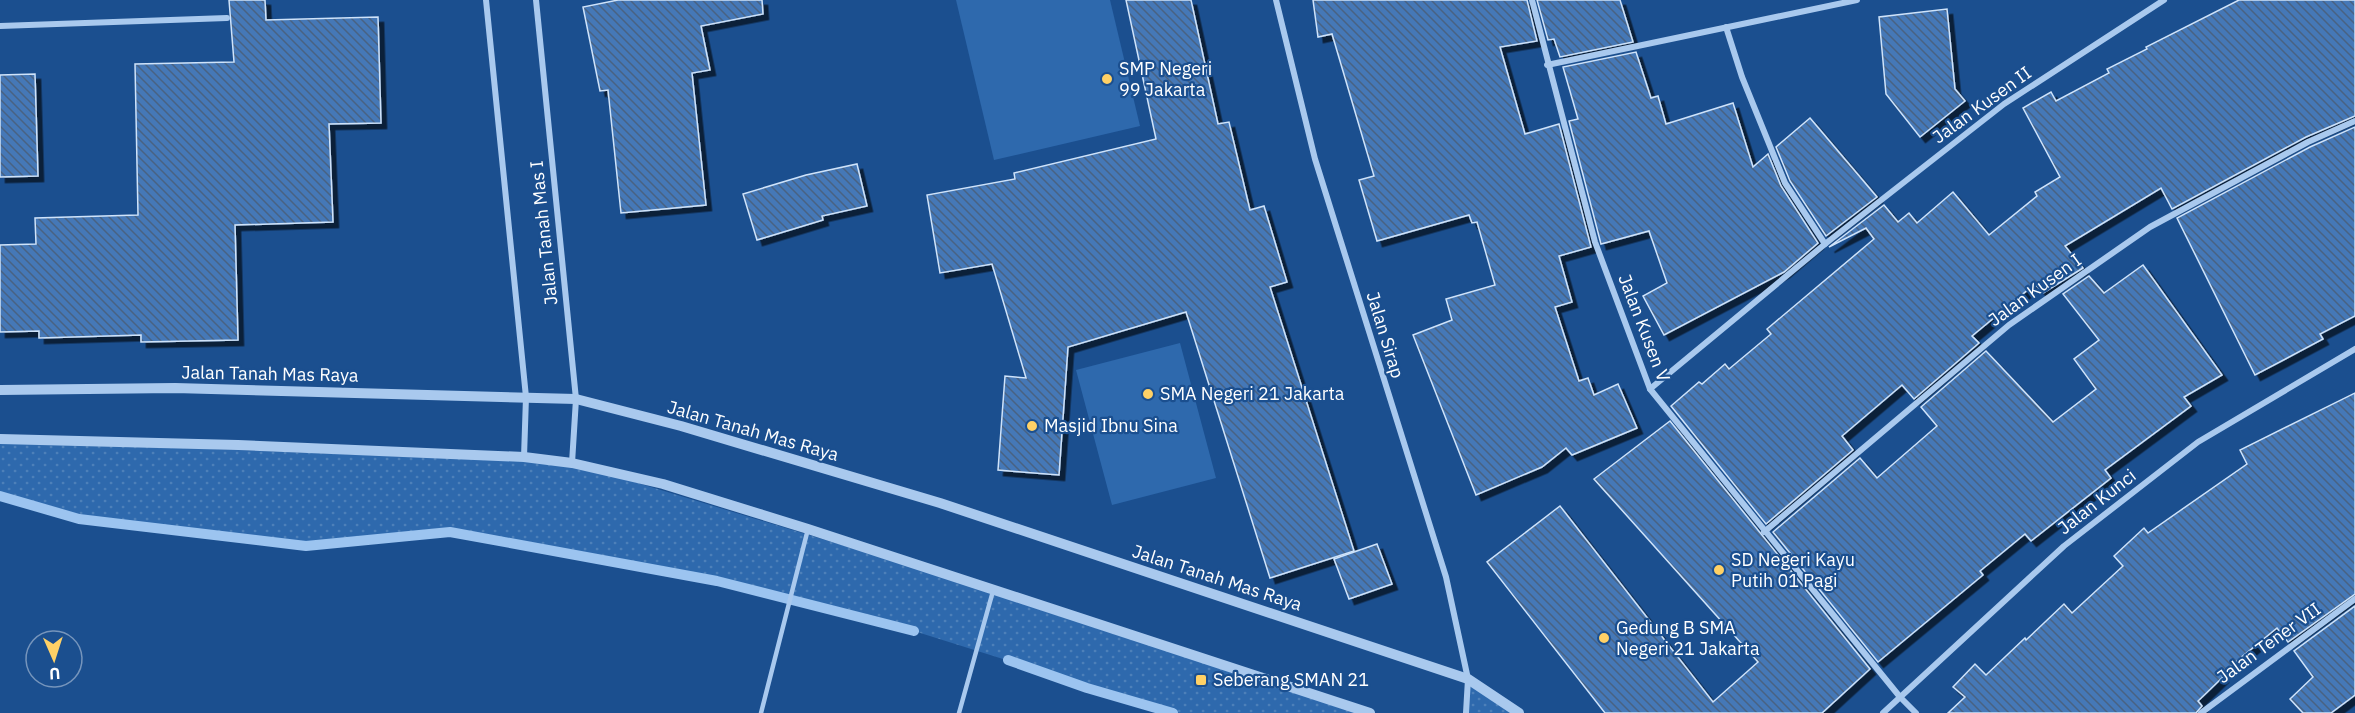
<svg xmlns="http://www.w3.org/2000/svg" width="2355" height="713" font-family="'IBM Plex Sans',sans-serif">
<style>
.grass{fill:url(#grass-dots)}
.park{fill:#2e69ad}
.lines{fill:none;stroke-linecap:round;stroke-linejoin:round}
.stream{stroke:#9cc4f0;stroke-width:10}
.building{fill:url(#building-back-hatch);stroke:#cfe3fa;stroke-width:1.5;filter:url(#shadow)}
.service{stroke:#a9c9ee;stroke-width:4.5}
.minor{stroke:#a9c9ee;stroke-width:6}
.tertiary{stroke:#a9c9ee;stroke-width:10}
.poi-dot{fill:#ffd166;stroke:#1b4f8f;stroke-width:2}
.labels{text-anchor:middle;stroke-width:4.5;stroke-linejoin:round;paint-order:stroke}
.poi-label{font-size:18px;fill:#fff;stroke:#1b4f8f;text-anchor:start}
.street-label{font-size:18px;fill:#fff;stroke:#1b4f8f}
</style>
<defs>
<pattern id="grass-dots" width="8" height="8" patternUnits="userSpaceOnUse" patternTransform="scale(1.5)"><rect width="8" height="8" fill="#2e69ad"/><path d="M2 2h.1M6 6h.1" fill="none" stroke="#4d80b9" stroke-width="1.8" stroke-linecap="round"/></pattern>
<pattern id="building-back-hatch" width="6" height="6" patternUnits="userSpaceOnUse" patternTransform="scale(1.5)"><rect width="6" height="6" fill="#4478b7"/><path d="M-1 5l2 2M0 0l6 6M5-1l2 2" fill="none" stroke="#486282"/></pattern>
<filter id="shadow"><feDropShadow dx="5.5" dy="5.5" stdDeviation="0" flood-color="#0009"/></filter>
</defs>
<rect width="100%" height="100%" fill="#1b4f8f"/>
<g class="grass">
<polygon points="0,441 572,463 993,591 1370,713 1174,713 914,631 790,598 450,532 306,546 79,519 0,496"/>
<polygon points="1468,679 1519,713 1466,713"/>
</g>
<g class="park">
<polygon points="956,0 1110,0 1140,126 994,160"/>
<polygon points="1180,343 1216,478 1112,505 1076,370"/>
</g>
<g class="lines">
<g class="stream">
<polyline points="0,496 79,519 306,546 450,532 717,581 914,631"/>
<polyline points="1008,660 1087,688 1173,713"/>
</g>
</g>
<g class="building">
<polygon points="229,0 265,0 266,20 378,17 381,123 329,124 333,222 235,225 238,340 141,342 141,335 39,338 39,331 0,332 0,245 36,244 35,218 138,215 135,64 234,62"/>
<polygon points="618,0 762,0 763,14 701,26 710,70 692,73 706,205 621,213 608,90 600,91 583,7"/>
<polygon points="1126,0 1191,0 1218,124 1229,122 1250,210 1264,206 1287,282 1270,287 1354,551 1270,578 1186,312 1068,347 1059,475 998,470 1005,376 1026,378 992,264 940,273 927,195 1015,179 1014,173 1156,139"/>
<polygon points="1313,0 1527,0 1537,41 1500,47 1525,134 1559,124 1591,247 1559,256 1572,302 1555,307 1579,381 1588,378 1594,395 1618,384 1637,428 1572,455 1566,448 1542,467 1476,495 1413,335 1452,320 1446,299 1495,285 1477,222 1472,223 1469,215 1377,241 1359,180 1374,176 1332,34 1318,37"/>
<polygon points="1537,0 1620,0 1633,42 1560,57 1554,39 1548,40"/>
<polygon points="2239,0 2355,0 2355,116 2306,137 2172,209 2161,188 2065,246 2083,268 2043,293 2035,284 1972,336 1979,343 1914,399 1902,385 1842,436 1853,450 1766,524 1671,406 1699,382 1702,384 1725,364 1729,369 1771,334 1767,329 1874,239 1866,228 1829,247 1884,205 1898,222 1909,213 1917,223 1953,192 1989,235 2037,196 2035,192 2060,177 2023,108 2051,92 2056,101 2109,73 2107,69 2147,49 2146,47"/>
<polygon points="1947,9 1955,89 1965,101 1920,137 1886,94 1879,17"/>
<polygon points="1636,52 1651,98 1658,96 1666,124 1733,103 1753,167 1768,154 1781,186 1818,243 1784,272 1664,335 1643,296 1667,283 1649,231 1601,244 1569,121 1578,119 1563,67"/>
<polygon points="35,74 38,176 0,177 0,75"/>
<polygon points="1810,118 1877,197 1826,236 1790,181 1776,147"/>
<polygon points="2355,127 2355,316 2320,334 2323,339 2255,375 2177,218 2310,147"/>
<polygon points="857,164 867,206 822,216 823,220 757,240 743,194 806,175"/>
<polygon points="2143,265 2222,375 2184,397 2191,406 2105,470 2111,478 2031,541 2025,534 1980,571 1983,575 1878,662 1773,532 1860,458 1877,478 1937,426 1921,407 1986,351 2053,422 2096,389 2074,359 2099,340 2063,294 2089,276 2104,293"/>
<polygon points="2355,393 2355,594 2288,642 2277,628 2221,674 2223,677 2198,701 2202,706 2196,713 1948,713 1965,697 1953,687 1975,664 1986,675 2025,638 2026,640 2064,604 2072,613 2123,566 2114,556 2144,528 2148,533 2247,464 2240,450"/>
<polygon points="1670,421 1870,669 1822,713 1605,713 1487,562 1560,506 1713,702 1758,662 1594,479"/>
<polygon points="1377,544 1392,584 1349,599 1334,559"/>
<polygon points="2355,606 2355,695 2331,713 2303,713 2290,699 2313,677 2294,651"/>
</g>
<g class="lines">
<g class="service">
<polyline points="761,713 808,529"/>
<polyline points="959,713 993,591"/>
</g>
<g class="minor">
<polyline points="486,0 526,397 524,457"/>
<polyline points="536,0 576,399 572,463"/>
<polyline points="1276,0 1315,159 1446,577 1468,679 1466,713"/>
<polyline points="1532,0 1595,242 1650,389 1900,697 1916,713"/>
<polyline points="0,26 227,18"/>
<polyline points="1726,27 1742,77 1785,183 1825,244"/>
<polyline points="1547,65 1857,0"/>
<polyline points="1650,389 1825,244 2004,104 2164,0"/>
<polyline points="1764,532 2009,325 2150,227 2308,142 2355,121"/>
<polyline points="1883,713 2064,546 2198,442 2355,349"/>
<polyline points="2201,713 2355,599"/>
</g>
<g class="tertiary">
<polyline points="0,390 175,388 576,399 681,426 940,503 1468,679 1519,713"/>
<polyline points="0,439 238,445 524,457 572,463 663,484 808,529 1370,713"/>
</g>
</g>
<g class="poi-dot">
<circle cx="1107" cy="79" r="6"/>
<circle cx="1148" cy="394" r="6"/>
<circle cx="1032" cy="426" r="6"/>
<circle cx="1719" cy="570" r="6"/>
<circle cx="1604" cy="638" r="6"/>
<rect x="1195" y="674" width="12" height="12" rx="3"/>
</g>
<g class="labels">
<g class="poi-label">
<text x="1119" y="75">SMP Negeri<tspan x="1119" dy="21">99 Jakarta</tspan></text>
<text x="1160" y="400">SMA Negeri 21 Jakarta</text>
<text x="1044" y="432">Masjid Ibnu Sina</text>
<text x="1731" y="566">SD Negeri Kayu<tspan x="1731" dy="21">Putih 01 Pagi</tspan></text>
<text x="1616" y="634">Gedung B SMA<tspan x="1616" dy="21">Negeri 21 Jakarta</tspan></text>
<text x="1213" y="686">Seberang SMAN 21</text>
</g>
<g class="street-label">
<text transform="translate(1982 105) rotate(-36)" y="6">Jalan Kusen II</text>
<text transform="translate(544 233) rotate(-96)" y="6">Jalan Tanah Mas I</text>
<text transform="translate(2035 290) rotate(-36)" y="6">Jalan Kusen I</text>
<text transform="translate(1644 328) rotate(69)" y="6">Jalan Kusen V</text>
<text transform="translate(1385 335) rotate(73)" y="6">Jalan Sirap</text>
<text transform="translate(270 374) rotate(1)" y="6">Jalan Tanah Mas Raya</text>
<text transform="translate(753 431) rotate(16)" y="6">Jalan Tanah Mas Raya</text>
<text transform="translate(2097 502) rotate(-38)" y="6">Jalan Kunci</text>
<text transform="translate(1217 578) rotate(18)" y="6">Jalan Tanah Mas Raya</text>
<text transform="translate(2269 643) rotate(-36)" y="6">Jalan Tener VII</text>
</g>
</g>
<g transform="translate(54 659) rotate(177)"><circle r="28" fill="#1b4f8f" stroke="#7695bc" stroke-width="1.5"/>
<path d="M0-4.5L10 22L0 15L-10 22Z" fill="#ffd166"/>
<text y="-9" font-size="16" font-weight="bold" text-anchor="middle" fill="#ffffff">U</text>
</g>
</svg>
